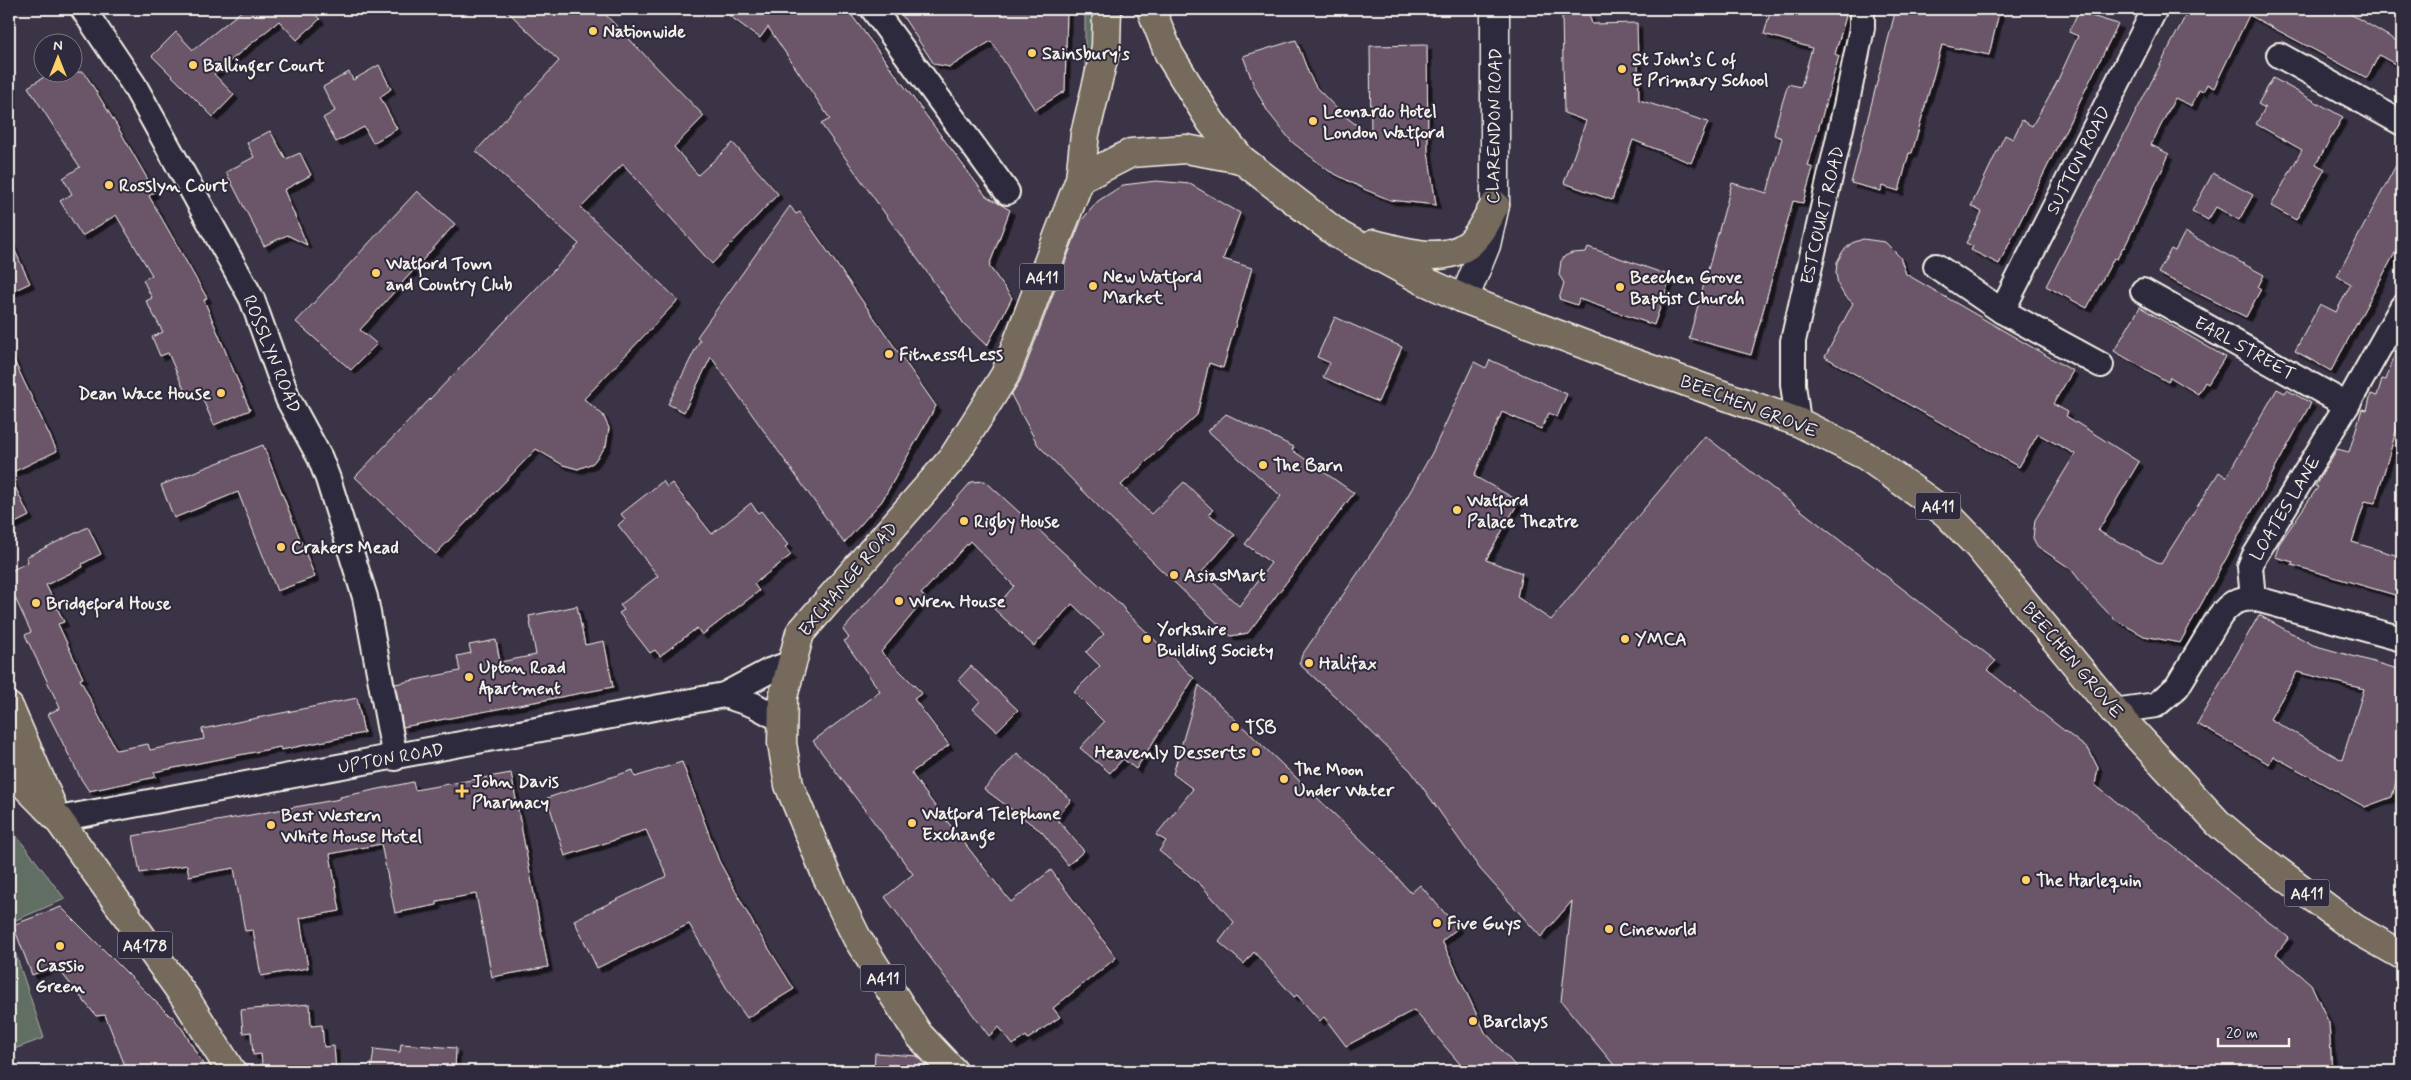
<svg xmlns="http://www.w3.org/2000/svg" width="2411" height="1080" font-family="Mynerve,sans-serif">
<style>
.green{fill:#606e64;stroke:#aab0a6}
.building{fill:#6b5569;stroke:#f4f1e8;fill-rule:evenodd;filter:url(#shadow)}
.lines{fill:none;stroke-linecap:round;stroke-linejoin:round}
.minor-casing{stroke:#f4f1e8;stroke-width:28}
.tertiary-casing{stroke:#f4f1e8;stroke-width:31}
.primary-casing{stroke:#f4f1e8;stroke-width:31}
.minor{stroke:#2f2a3d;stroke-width:24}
.tertiary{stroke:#2f2a3d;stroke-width:28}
.primary{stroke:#766a5c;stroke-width:28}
.poi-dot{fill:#ffd166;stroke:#2f2a3d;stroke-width:2}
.labels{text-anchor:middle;stroke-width:4;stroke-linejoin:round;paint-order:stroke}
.shield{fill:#2f2a3d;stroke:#b9b5b5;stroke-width:1}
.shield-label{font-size:16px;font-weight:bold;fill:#f4f1e8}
.poi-label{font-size:18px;font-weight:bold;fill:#f4f1e8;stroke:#2f2a3d;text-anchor:start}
.street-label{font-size:18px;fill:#f4f1e8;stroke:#2f2a3d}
</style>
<defs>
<filter id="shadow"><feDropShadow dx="4.5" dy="4.5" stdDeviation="0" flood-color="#0009"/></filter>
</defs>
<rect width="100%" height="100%" fill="#3b3346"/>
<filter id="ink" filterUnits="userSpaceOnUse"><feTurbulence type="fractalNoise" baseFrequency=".02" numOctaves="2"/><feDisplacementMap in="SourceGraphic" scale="10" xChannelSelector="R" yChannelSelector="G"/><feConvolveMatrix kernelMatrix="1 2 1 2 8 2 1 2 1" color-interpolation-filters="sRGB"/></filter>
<g filter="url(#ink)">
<g class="green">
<polygon points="1085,9 1096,9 1092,49 1085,70"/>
<polygon points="9,826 65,899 9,923"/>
<polygon points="9,934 44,1038 9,1051"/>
</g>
<g class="building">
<polygon points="244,9 309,9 320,19 297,40 279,21 214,74 234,95 213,117 152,56 176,32 193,50"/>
<polygon points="505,9 600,9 704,116 674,147 698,175 733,143 778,194 712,264 623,164 581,208 678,300 584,399 603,415 609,428 606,446 593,463 578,469 563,465 536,449 436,554 355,477 579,244 476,151 559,61"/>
<polygon points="720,9 847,9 986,196 1010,210 989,266 1012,298 987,346 964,324 821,124 830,119 768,27 760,38"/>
<polygon points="898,9 1067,9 1065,91 1035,110 991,41 950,67 934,64"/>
<polygon points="1771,9 1822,9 1846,16 1835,54 1839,56 1808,166 1813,168 1803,203 1793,201 1751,355 1689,338 1732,183 1767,193 1782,138 1774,135 1778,117 1788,84 1801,87 1812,48 1764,34"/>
<polygon points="1896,9 1983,9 1999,13 1989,55 1942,45 1912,153 1909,153 1899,191 1882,186 1881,191 1851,183"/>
<polygon points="2189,9 2342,9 2402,44 2402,68 2379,55 2367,78 2249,15 2214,88 2207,84 2203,92 2199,90 2192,106 2175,98 2151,145 2169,154 2164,166 2124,248 2123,247 2117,259 2114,258 2087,308 2046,286"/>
<polygon points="2078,12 2118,24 1999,264 1971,250 1973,246 1966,243 1982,212 1971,206 2005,135 2013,139 2022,120 2032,126 2056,84 2078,36 2069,32"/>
<polygon points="1589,14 1592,24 1637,23 1639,100 1708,122 1691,163 1633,140 1612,200 1564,183 1586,121 1564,113 1562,15"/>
<polygon points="1296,40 1309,74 1316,87 1342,114 1371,136 1370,46 1427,45 1428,151 1436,205 1390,200 1366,190 1329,171 1292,142 1268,112 1254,86 1243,56"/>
<polygon points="379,65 391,89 380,97 397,129 373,143 364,127 336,142 323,118 335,111 323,87 349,72 353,80"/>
<polygon points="52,72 84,72 116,124 155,192 149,196 207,298 204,300 250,410 214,425 199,391 187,396 168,353 160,356 152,337 163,332 146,301 152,298 143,280 152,275 116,215 82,236 60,201 72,194 63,178 80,167 28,87"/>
<polygon points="2273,78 2343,117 2316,164 2325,169 2296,220 2271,206 2302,150 2256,124 2265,108 2258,104"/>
<polygon points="270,131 286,159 300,153 311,175 284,190 307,245 287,235 264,246 226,172 254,157 247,143"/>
<polygon points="2402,154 2402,240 2331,371 2295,351 2320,304 2336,312 2351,284 2337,276"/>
<polygon points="2213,173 2253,195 2239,220 2216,207 2208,220 2192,211"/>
<polygon points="1156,181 1190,184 1240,213 1223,259 1252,268 1223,368 1209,363 1197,415 1121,485 1151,514 1184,482 1213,510 1209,514 1235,535 1202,572 1239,606 1271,563 1245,544 1281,496 1208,431 1226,414 1294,447 1292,450 1354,493 1248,633 1231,636 1158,567 1038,445 1011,395 1020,381 1081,221 1098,201 1123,185"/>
<polygon points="417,191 455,224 360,330 377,344 351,370 296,322"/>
<polygon points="790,206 796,214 800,212 936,406 882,501 844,543 711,357 684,412 668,404 700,340 697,337"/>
<polygon points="2185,232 2264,275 2258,287 2261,289 2246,317 2158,273 2171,249 2175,251"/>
<polygon points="9,238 30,283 9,293"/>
<polygon points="1863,239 1885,242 1900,257 1906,274 2073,371 2053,404 2068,412 2066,416 2139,462 2098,531 2161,564 2219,472 2226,477 2277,389 2285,393 2287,390 2311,403 2180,643 2144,636 2114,619 2091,595 2071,569 2037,546 2033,538 2035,520 2075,454 2038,434 2019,467 1825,357 1853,303 1844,295 1838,285 1836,273 1837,262 1843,251 1852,243"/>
<polygon points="1588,247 1671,276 1654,325 1579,299 1577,305 1559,299 1564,283 1559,275 1561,261 1565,256 1572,253 1586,252"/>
<polygon points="2140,307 2225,357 2208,384 2205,382 2198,394 2170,377 2168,382 2114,351"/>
<polygon points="1335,317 1402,347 1378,402 1323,377 1330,363 1317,357"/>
<polygon points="2399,341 2402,341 2402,411 2375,503 2365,501 2352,542 2402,557 2402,597 2292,565 2293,562 2275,557 2279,544 2318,487 2315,486 2337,449 2349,452 2362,409 2367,410 2371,394 2377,396 2382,379 2386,380"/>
<polygon points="9,350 57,451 9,474 29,516 9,526"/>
<polygon points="1490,360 1567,394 1557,417 1549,413 1541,429 1502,412 1474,476 1519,501 1486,560 1522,573 1517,597 1551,620 1705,436 1996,661 1987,670 2089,750 2098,768 2095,785 2289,938 2276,954 2311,984 2329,1023 2332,1071 1619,1071 1561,1001 1572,901 1541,937 1480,869 1411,771 1337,698 1299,664 1302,655 1394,520 1432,453 1474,362 1486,368"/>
<polygon points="263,445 315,577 277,591 238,492 174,518 161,485"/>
<polygon points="663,481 667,487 672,483 712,534 751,503 758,513 761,511 788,545 785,547 791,555 754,584 759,591 702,635 697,628 660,656 655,650 650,653 619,613 624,610 620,605 658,576 618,525 625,519 621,514"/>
<polygon points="985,481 1122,606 1126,612 1194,678 1136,769 1123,759 1110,773 1080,748 1104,722 1074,692 1100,666 1086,652 1104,634 1072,604 1034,646 994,609 1014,586 970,541 921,594 926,598 881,652 922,693 914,699 949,745 911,773 932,802 1011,902 1051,870 1116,958 1053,1008 1060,1017 1028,1039 1026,1036 1013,1045 999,1027 989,1036 885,897 913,874 813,741 880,691 844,641 849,638 843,630 971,482"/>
<polygon points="88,527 101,554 82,564 83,567 46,585 64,622 58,624 83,678 80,679 116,750 148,744 150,750 204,739 202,729 357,698 364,733 281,750 280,747 154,772 156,777 89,791 81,779 48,714 60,708 25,635 31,632 9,585 9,572 28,562 26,557"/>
<polygon points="577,606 585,645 604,641 613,687 403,727 395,684 460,671 457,656 471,653 469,645 496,640 500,662 536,655 529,616"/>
<path d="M2259,615L2313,645L2402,670V760L2392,797L2365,807L2273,756L2269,764L2197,724ZM2297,672L2364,689L2342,760L2270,719Z"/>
<polygon points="971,666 1018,710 997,731 973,709 980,701 958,680"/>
<polygon points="1199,685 1375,853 1411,893 1420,885 1458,928 1442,941 1485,1032 1520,1071 1466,1071 1414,1010 1346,1046 1324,1017 1320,1021 1297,995 1294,997 1254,952 1244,964 1219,942 1234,922 1201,885 1159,851 1166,841 1156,835 1193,789 1173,774"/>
<polygon points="1017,753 1071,800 1056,818 1084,851 1068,865 1042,832 984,789"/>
<polygon points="682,762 719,861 754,925 794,989 747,1018 730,994 689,924 597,968 574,920 667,876 646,830 565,856 547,798 633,770 635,777"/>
<polygon points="511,773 548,967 492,977 476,894 437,901 437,905 395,913 381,844 330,854 340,911 300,918 308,968 261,976 253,930 245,931 234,868 189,876 187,865 140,873 133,836 340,799 340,797 413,782 415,790"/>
<polygon points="61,907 170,1016 172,1016 183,1030 207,1071 127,1071 105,1015 96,1016 56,966 32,975 13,925"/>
<polygon points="310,1004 311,1026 322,1025 324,1047 334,1046 336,1071 263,1071 261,1054 253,1055 251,1032 243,1033 241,1010"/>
<polygon points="401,1044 456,1048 455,1071 371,1071 374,1049 400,1052"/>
<polygon points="875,1053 917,1056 930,1071 874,1071"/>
</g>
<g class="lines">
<defs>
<g id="minor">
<polyline points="83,9 134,85 252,299 288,399 320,458 328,479 365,597 395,758"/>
<polyline points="873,9 1007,192"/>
<polyline points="2279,55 2402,123"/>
<polyline points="1936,266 2002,311 2101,365"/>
<polyline points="2143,291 2347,405"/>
<polyline points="2002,311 2155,9"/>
<polyline points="1798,422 1793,384 1793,341 1846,106 1862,28 1862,9"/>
<polyline points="2253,598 2250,567 2254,557 2347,405 2402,307"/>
<polyline points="724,695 754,705 782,720"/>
<path d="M2114,711L2156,705L2177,687L2220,616C2230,603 2237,599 2253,598L2402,639"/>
<polyline points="58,819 724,695 769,671 792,663"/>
</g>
<polyline id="tertiary" points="1464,299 1486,245 1495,205 1495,9"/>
<g id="primary">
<polyline points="1151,9 1169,54 1211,122 1241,159 1339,235 1420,279 1464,299 1620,358 1798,422 1866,456 1946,513 1978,546 2114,711 2218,823 2252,852 2354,928 2402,955"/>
<polyline points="1080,179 1131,153 1186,149 1241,159"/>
<path d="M1374,244C1403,251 1442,265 1469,244C1480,235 1487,217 1495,205"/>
<polyline points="9,707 51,804"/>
<polyline points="9,769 58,819 186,999 231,1071"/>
<polyline points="953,1071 919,1035 857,938 827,877 789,785 782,743 783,697 800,633 952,459 1005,375 1080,179 1085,134 1106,47 1107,9"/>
</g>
</defs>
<use href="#minor" class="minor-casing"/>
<use href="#tertiary" class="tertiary-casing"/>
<use href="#primary" class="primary-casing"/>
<use href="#minor" class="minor"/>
<use href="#tertiary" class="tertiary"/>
<use href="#primary" class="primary"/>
</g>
</g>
<g class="poi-dot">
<circle cx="593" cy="31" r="5"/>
<circle cx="1032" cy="53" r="5"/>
<circle cx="193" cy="65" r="5"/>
<circle cx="1622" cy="69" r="5"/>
<circle cx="1313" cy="121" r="5"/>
<circle cx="109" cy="185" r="5"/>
<circle cx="376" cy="273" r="5"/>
<circle cx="1093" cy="286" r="5"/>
<circle cx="1620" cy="287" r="5"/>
<circle cx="889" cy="354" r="5"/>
<circle cx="221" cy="393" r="5"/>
<circle cx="1263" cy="465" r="5"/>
<circle cx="1457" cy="510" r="5"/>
<circle cx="964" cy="521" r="5"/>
<circle cx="281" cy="547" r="5"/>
<circle cx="1174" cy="575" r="5"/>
<circle cx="899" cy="601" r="5"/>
<circle cx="36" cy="603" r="5"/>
<circle cx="1147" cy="639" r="5"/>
<circle cx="1625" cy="639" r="5"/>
<circle cx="1309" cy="663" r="5"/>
<circle cx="469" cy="677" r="5"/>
<circle cx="1235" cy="727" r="5"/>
<circle cx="1256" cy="752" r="5"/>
<circle cx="1284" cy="779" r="5"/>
<path d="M459.5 783.5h5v5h5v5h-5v5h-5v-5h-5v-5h5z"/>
<circle cx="912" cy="823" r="5"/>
<circle cx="271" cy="825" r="5"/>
<circle cx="2026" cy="880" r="5"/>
<circle cx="1437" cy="923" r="5"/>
<circle cx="1609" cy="929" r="5"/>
<circle cx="60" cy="946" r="5"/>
<circle cx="1473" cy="1021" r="5"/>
</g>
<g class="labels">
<g class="shield">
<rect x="1019.5" y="263.5" width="45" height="27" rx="4"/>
<rect x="1915.5" y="492.5" width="45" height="27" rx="4"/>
<rect x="2284.5" y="879.5" width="45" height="27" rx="4"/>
<rect x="117.5" y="931.5" width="55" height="27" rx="4"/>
<rect x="860.5" y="964.5" width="45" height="27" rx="4"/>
</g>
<g class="shield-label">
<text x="1042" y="283">A411</text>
<text x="1938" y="512">A411</text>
<text x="2307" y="899">A411</text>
<text x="145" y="951">A4178</text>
<text x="883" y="984">A411</text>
</g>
<g class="poi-label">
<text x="603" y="37">Nationwide</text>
<text x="1042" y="59">Sainsbury's</text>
<text x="1632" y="65">St John’s C of<tspan x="1632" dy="21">E Primary School</tspan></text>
<text x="203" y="71">Ballinger Court</text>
<text x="1323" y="117">Leonardo Hotel<tspan x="1323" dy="21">London Watford</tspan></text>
<text x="119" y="191">Rosslyn Court</text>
<text x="386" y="269">Watford Town<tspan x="386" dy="21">and Country Club</tspan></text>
<text x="1103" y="282">New Watford<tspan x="1103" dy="21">Market</tspan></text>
<text x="1630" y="283">Beechen Grove<tspan x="1630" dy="21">Baptist Church</tspan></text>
<text x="899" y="360">Fitness4Less</text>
<text x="211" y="399" text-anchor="end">Dean Wace House</text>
<text x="1273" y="471">The Barn</text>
<text x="1467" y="506">Watford<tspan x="1467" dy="21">Palace Theatre</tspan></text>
<text x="974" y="527">Rigby House</text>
<text x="291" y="553">Crakers Mead</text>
<text x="1184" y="581">AsiasMart</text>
<text x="909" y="607">Wren House</text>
<text x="46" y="609">Bridgeford House</text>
<text x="1157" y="635">Yorkshire<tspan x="1157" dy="21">Building Society</tspan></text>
<text x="1635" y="645">YMCA</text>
<text x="1319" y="669">Halifax</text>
<text x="479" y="673">Upton Road<tspan x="479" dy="21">Apartment</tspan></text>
<text x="1245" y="733">TSB</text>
<text x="1246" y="758" text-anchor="end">Heavenly Desserts</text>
<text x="1294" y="775">The Moon<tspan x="1294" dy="21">Under Water</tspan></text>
<text x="472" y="787">John Davis<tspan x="472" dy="21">Pharmacy</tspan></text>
<text x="922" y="819">Watford Telephone<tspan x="922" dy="21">Exchange</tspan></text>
<text x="281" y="821">Best Western<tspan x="281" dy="21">White House Hotel</tspan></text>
<text x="2036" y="886">The Harlequin</text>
<text x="1447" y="929">Five Guys</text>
<text x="1619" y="935">Cineworld</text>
<text x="60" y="971" text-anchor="middle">Cassio<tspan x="60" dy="21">Green</tspan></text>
<text x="1483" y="1027">Barclays</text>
</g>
<g class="street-label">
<text transform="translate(1494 126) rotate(-89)" y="6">CLARENDON ROAD</text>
<text transform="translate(2078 160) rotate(-63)" y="6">SUTTON ROAD</text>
<text transform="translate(1822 215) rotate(-77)" y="6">ESTCOURT ROAD</text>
<text transform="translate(2245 348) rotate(29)" y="6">EARL STREET</text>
<text transform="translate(272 354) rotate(68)" y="6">ROSSLYN ROAD</text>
<text transform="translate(1749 406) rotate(21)" y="6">BEECHEN GROVE</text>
<text transform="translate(2285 508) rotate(-59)" y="6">LOATES LANE</text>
<text transform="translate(848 579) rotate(-50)" y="6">EXCHANGE ROAD</text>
<text transform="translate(2073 660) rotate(50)" y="6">BEECHEN GROVE</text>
<text transform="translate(391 758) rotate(-10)" y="6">UPTON ROAD</text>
</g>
</g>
<rect width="2411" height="1080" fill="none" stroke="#2f2a3d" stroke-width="30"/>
<rect x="15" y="15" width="2381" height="1050" fill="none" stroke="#f4f1e8" stroke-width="2" filter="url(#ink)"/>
<g transform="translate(58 58)"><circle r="24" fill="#2f2a3d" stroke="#7e7a81"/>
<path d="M0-4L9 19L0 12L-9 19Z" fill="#ffd166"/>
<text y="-8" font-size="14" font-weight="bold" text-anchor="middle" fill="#f4f1e8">N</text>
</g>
<path d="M2218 1038v8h71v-8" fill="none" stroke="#f4f1e8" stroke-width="2.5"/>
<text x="2226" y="1038" font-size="15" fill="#f4f1e8" stroke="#2f2a3d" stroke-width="4" paint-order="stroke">20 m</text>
</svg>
